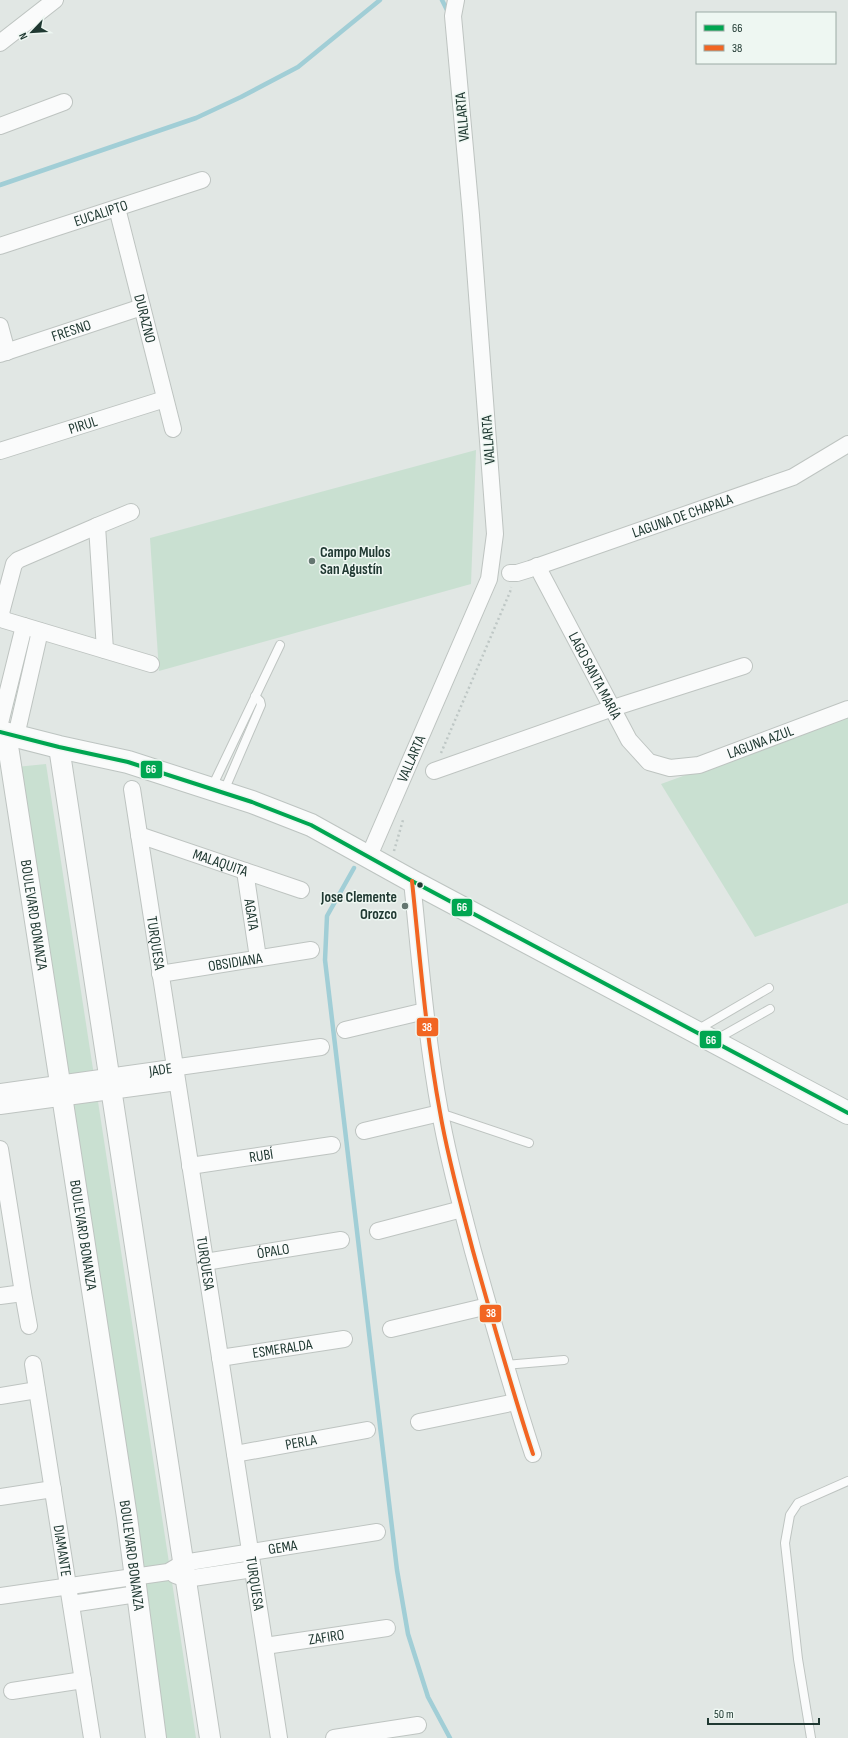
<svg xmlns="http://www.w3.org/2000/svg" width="848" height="1738" font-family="'Sofia Sans Condensed',sans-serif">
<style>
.green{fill:#c9e0d1}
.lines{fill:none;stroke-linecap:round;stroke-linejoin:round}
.stream{stroke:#a1ced6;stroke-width:4.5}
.service-casing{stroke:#bec4c1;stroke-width:10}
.minor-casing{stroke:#bec4c1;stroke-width:18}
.tertiary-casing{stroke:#bec4c1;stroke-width:22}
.secondary-casing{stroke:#bdc4c1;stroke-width:24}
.path{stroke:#bec7c5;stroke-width:2.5;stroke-dasharray:2 3;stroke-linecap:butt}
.service{stroke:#fafbfb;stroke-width:8}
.minor{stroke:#fafbfb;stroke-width:16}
.tertiary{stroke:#fafbfb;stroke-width:20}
.secondary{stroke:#fafbfb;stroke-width:22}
.bus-1-casing{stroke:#eef7f2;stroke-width:7}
.bus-2-casing{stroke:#eef7f2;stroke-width:7}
.bus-1{stroke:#00a651;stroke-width:4}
.bus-2{stroke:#f26522;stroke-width:4}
.poi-dot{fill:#647670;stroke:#eef7f2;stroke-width:1.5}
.bus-dot{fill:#203932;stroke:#eef7f2;stroke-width:1.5}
.labels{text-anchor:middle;stroke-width:3;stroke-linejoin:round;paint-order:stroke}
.street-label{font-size:15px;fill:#203932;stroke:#eef7f2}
.poi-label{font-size:15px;font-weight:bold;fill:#203932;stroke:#eef7f2;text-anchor:start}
.line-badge{stroke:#eef7f2;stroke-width:1.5}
.badge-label{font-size:11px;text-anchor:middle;font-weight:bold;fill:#fff}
</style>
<rect width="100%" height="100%" fill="#e1e7e4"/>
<g class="green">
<polygon points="476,450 471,584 159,671 150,538"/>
<polygon points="848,716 848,903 755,937 661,784"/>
<polygon points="46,764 196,1738 164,1738 16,767"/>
</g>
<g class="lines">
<g class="stream">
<polyline points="442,0 449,14"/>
<polyline points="0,185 196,118 241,97 298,67 380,0"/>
<polyline points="354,868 327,916 325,960 397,1570 408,1634 428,1697 450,1738"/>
</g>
<defs>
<g id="service">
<polyline points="211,789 280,645"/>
<polyline points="224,791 261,705 260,701 255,696"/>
<polyline points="697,1030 769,988"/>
<polyline points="715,1040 770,1009"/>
<polyline points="440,1113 529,1143"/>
<polyline points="505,1365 564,1360"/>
<polyline points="811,1738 798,1659 785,1543 790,1515 798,1503 848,1481"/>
</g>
<g id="minor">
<polyline points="0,43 55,0"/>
<polyline points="0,126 64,102"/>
<path id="s1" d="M117,208L173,429"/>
<path id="s2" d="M0,246L202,180"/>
<polyline points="0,326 7,352"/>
<path id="s3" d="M0,354L142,307"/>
<path id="s4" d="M0,451L165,399"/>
<polyline points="97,526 18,560 14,564 1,613 4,620 151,664"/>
<path id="s5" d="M537,566L629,740L649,762L670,768L699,765L848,709"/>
<path id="s6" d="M510,573H517L530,569L793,477L848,444"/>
<polyline points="105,650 97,526 131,512"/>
<polyline points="0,723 24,626"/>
<polyline points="16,736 40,631"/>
<polyline points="434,771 613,708 744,666"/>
<path id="s7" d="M132,789L279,1738"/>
<path id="s8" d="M139,835L301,890"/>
<path id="s9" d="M369,856L489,579L495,534L471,215L453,16L456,0"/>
<path id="s10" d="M245,871L258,958"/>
<path d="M412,881C420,958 426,1036 440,1112C448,1159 461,1205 473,1251C492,1319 511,1387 533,1454"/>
<path id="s11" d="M160,974L311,950"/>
<polyline points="345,1030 425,1011"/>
<path id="s12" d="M0,1092L321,1047"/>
<polyline points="0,1106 177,1082"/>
<polyline points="364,1131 440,1113"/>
<polyline points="0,1149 23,1293 29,1326"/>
<path id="s13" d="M190,1166L332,1145"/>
<polyline points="378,1231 462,1209"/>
<path id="s14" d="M205,1262L341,1240"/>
<polyline points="0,1296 23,1293"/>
<polyline points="391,1329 488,1306"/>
<path id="s15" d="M220,1358L344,1339"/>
<path id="s16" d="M33,1364L92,1738"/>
<polyline points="0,1396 37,1390"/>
<polyline points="419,1422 516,1402"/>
<path id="s17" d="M235,1454L367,1430"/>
<polyline points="0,1497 53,1489"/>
<polyline points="175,1575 186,1579 253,1569"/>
<path id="s18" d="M0,1596L168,1572L183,1563L377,1532"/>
<polyline points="71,1604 137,1594"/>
<path id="s19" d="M265,1646L387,1628"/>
<polyline points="12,1691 83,1680"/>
<polyline points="334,1738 418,1725"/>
</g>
<g id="tertiary">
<path id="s20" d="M6,733L127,1517L156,1738"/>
<polyline points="59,747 210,1738"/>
</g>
<polyline id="secondary" points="0,732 59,747 128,762 252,802 311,825 412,881 848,1113"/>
</defs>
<use href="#service" class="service-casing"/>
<use href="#minor" class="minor-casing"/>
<use href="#tertiary" class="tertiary-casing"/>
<use href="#secondary" class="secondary-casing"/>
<g class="path">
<polyline points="441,753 510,592 511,587"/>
<polyline points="394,851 403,820"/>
</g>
<use href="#service" class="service"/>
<use href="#minor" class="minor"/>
<use href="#tertiary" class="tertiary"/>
<use href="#secondary" class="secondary"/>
<defs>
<polyline id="bus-1" points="0,732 59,747 128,762 252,802 311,825 412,881 848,1113"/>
<path id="bus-2" d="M412,881C420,958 426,1036 440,1112C448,1159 461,1205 473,1251C492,1319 511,1387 533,1454"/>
</defs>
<use href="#bus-1" class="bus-1-casing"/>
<use href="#bus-2" class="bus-2-casing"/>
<use href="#bus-1" class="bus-1"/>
<use href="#bus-2" class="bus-2"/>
</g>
<g class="poi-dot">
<circle cx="312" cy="561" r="4"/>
<circle cx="405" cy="906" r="4"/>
</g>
<circle class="bus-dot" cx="420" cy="885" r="3.5"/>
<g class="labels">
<g class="street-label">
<text transform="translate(462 117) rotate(-95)" y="5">VALLARTA</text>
<text dy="5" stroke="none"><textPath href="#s2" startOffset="106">EUCALIPTO</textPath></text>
<text dy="5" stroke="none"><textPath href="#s1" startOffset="114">DURAZNO</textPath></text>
<text dy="5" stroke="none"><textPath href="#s3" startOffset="75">FRESNO</textPath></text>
<text dy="5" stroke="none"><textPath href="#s4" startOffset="87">PIRUL</textPath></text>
<text transform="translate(488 440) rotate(-94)" y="5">VALLARTA</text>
<text dy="5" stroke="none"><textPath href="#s6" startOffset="182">LAGUNA DE CHAPALA</textPath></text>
<text dy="5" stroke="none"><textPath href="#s5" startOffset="124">LAGO SANTA MARÍA</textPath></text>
<text dy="5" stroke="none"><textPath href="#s5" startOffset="343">LAGUNA AZUL</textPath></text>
<text dy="5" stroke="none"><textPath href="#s9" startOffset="106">VALLARTA</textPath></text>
<text dy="5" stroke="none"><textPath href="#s8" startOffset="86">MALAQUITA</textPath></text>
<text dy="5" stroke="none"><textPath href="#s20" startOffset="184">BOULEVARD BONANZA</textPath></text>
<text dy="5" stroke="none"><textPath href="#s10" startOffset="44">AGATA</textPath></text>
<text dy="5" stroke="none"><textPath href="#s7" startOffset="156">TURQUESA</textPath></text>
<text dy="5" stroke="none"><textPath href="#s11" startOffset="76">OBSIDIANA</textPath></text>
<text dy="5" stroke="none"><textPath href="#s12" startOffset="162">JADE</textPath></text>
<text dy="5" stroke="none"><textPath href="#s13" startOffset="72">RUBÍ</textPath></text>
<text dy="5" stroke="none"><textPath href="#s20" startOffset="508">BOULEVARD BONANZA</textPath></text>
<text dy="5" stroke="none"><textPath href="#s14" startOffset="69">ÓPALO</textPath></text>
<text dy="5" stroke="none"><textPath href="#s7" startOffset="480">TURQUESA</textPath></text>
<text dy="5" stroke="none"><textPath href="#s15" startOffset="63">ESMERALDA</textPath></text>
<text dy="5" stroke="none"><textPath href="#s17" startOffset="67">PERLA</textPath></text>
<text dy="5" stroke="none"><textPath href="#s18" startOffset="288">GEMA</textPath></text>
<text dy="5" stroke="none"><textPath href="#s16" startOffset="189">DIAMANTE</textPath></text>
<text dy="5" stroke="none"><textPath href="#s20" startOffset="832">BOULEVARD BONANZA</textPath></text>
<text dy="5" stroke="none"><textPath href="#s7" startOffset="804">TURQUESA</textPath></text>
<text dy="5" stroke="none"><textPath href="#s19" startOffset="62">ZAFIRO</textPath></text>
</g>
<g class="poi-label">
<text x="320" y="557">Campo Mulos<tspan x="320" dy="17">San Agustín</tspan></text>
<text x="397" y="902" text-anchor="end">Jose Clemente<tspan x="397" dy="17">Orozco</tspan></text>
</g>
</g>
<g class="line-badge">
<rect x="140" y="760" width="23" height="19" rx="4" fill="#00a651"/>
<rect x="451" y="898" width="22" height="19" rx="4" fill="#00a651"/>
<rect x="416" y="1017" width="23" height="20" rx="4" fill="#f26522"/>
<rect x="699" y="1030" width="23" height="19" rx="4" fill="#00a651"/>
<rect x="479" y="1304" width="23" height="19" rx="4" fill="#f26522"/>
</g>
<g class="badge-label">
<text x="151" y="773">66</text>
<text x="462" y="911">66</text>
<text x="427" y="1031">38</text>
<text x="711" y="1044">66</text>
<text x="491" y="1317">38</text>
</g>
<rect x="696" y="12" width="140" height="52" fill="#eef7f2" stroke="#9caba5"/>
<rect x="704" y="25" width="20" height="6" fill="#00a651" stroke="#9caba5"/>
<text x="732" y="32" font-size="12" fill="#203932">66</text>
<rect x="704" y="45" width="20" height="6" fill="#f26522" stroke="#9caba5"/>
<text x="732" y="52" font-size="12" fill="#203932">38</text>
<g transform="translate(32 32) rotate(245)" stroke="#eef7f2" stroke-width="3" paint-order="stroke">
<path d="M0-3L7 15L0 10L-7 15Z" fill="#203932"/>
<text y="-6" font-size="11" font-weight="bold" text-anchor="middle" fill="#203932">N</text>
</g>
<path d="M708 1718v6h111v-6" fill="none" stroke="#203932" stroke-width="2"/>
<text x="714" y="1718" font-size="12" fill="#203932" stroke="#eef7f2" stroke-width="3" paint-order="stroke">50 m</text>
</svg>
